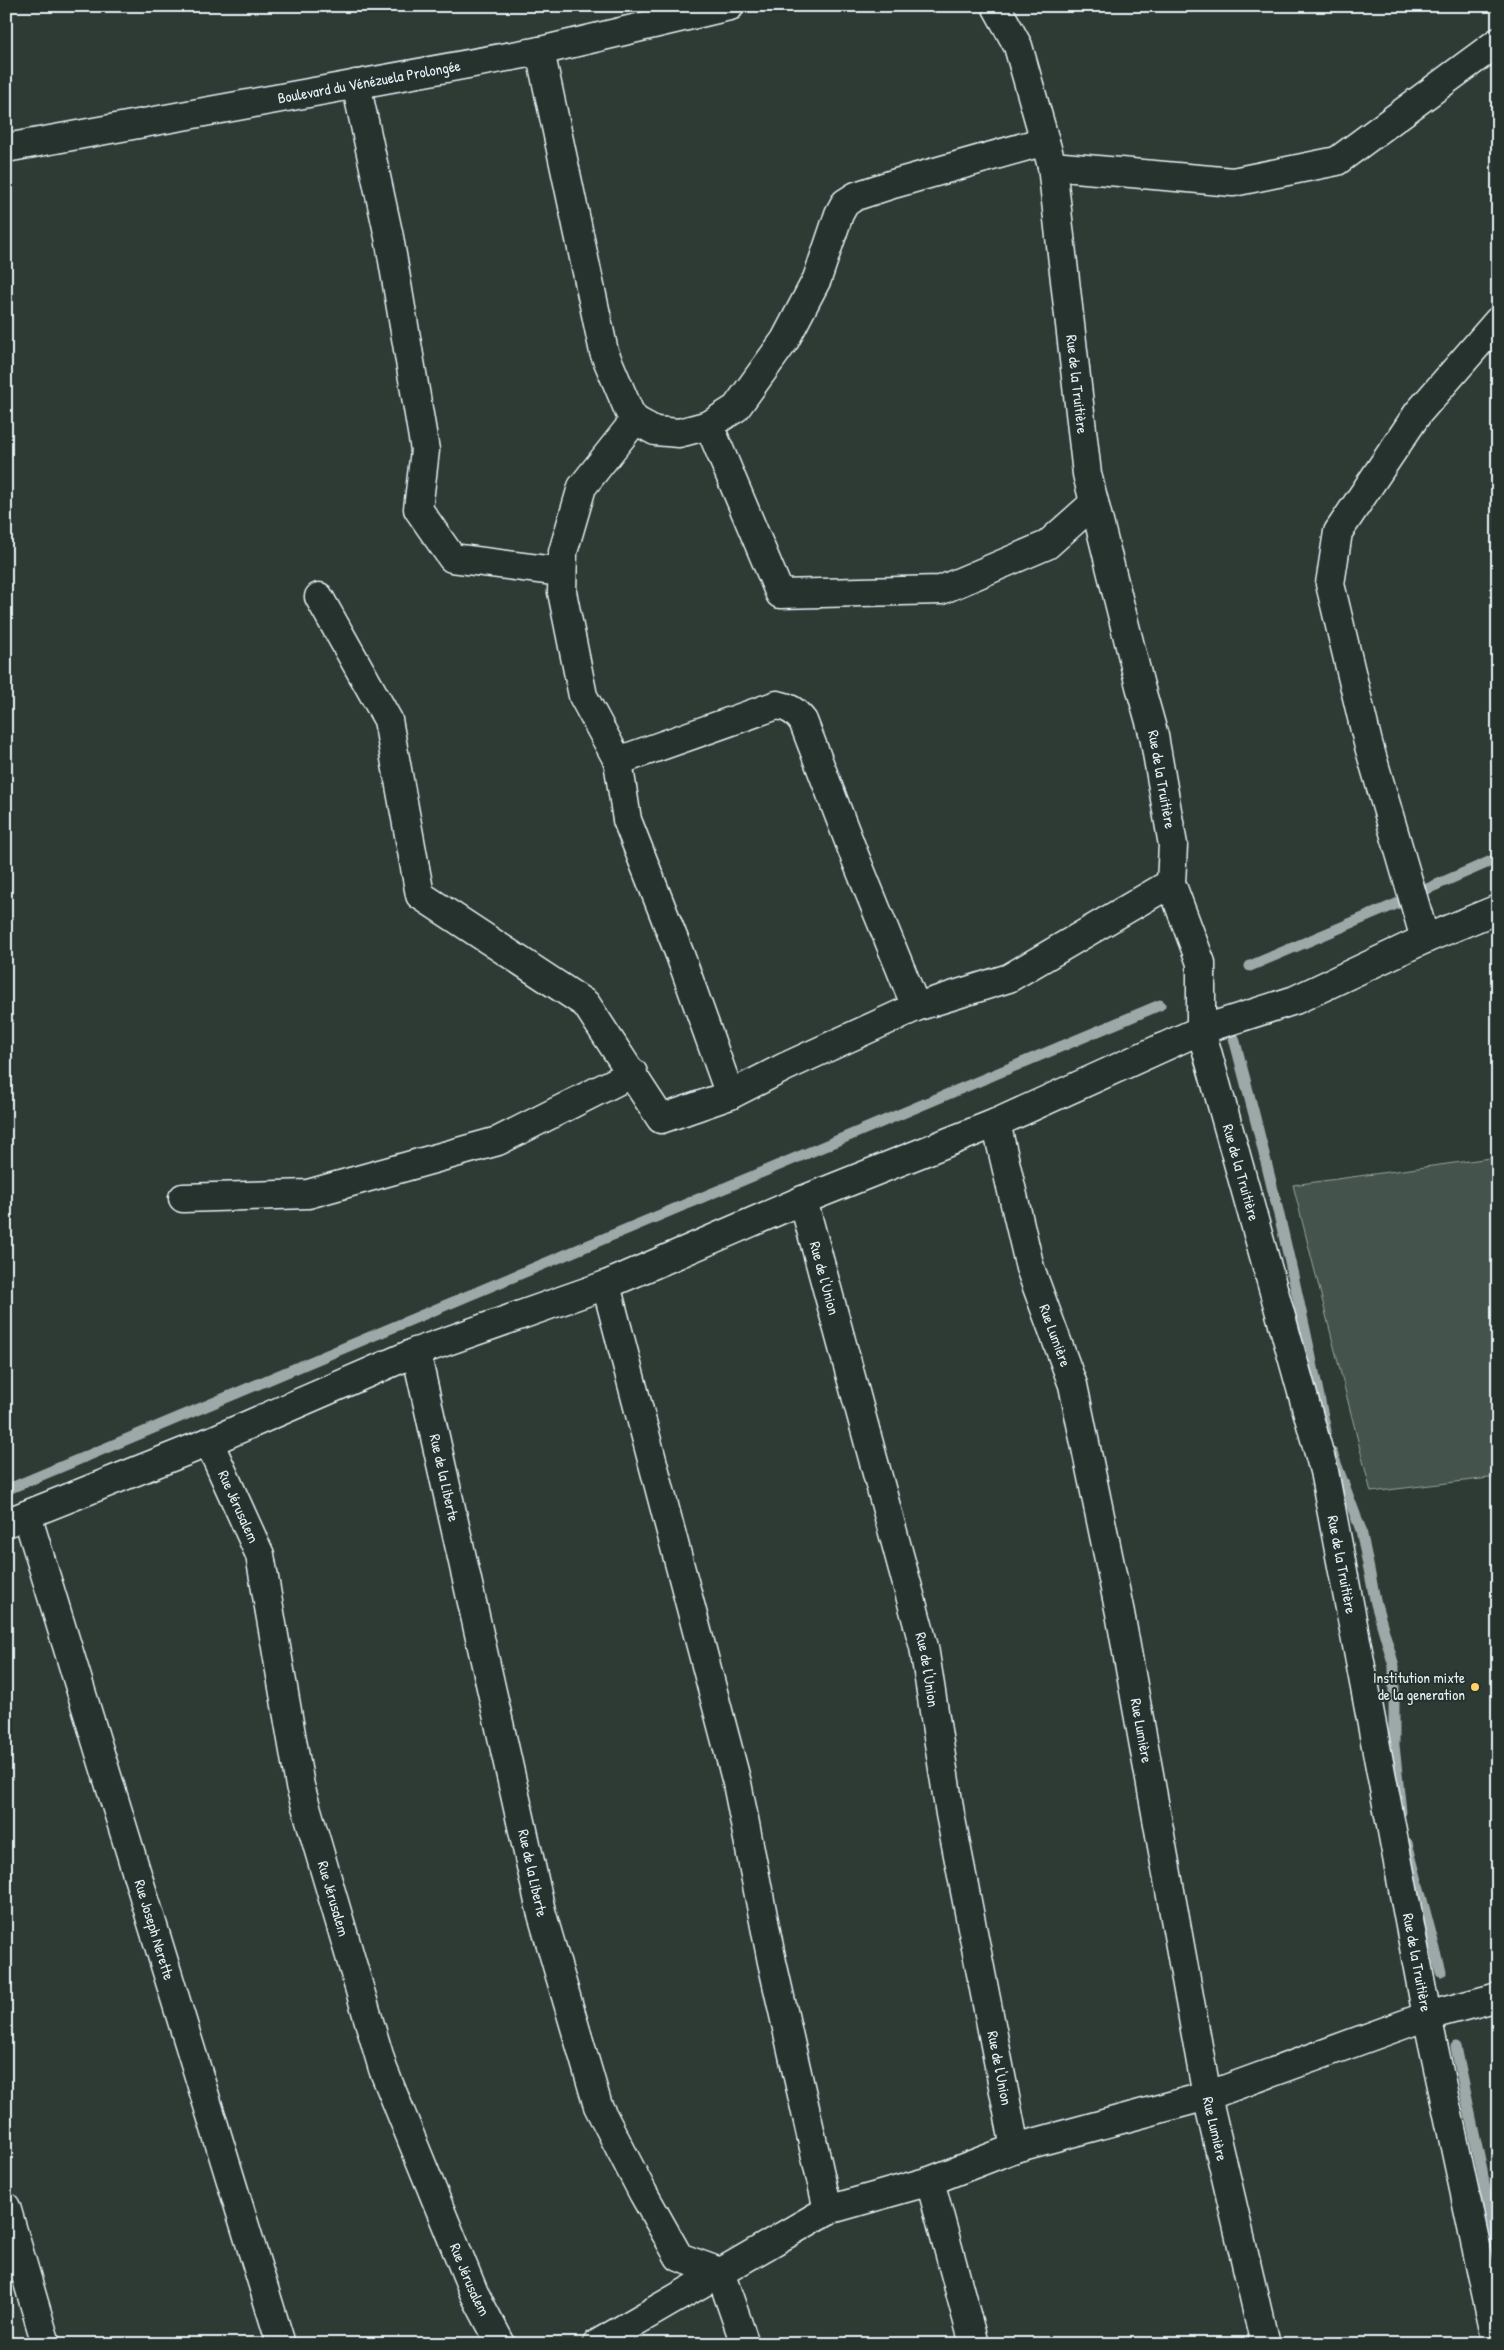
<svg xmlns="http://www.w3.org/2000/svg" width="1504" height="2350" font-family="'Patrick Hand',sans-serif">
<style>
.green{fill:#45524e;stroke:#96a2a3}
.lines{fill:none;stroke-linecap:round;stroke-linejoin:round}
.stream{stroke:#9da8a9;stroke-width:11}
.minor-casing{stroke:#e8f1f8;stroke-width:31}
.minor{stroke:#26332d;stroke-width:28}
.poi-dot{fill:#ffd166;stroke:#26332d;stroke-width:2}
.labels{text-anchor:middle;stroke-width:4;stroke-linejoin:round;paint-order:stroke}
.street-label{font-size:15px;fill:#e8f1f8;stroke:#26332d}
.poi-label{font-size:15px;fill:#e8f1f8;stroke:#26332d;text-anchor:end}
</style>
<rect width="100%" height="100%" fill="#2e3b35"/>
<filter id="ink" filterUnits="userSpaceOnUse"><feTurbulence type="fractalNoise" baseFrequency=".02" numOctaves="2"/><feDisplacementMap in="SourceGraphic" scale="10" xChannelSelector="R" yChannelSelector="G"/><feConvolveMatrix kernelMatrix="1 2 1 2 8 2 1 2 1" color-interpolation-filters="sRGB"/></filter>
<g filter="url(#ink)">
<polygon class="green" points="1498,1157 1498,1477 1371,1492 1293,1185"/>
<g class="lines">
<g class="stream">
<polyline points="1427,889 1498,858"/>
<polyline points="1250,966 1401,902"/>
<path d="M1234,1038C1269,1167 1300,1299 1326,1431"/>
<polyline points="1332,1453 1361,1530 1376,1604 1394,1666 1394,1745 1401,1812"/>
<polyline points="6,1490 1160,1005"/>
<polyline points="1407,1843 1441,1972"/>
<polyline points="1456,2047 1482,2171 1498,2264"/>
</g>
<defs>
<g id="minor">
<path id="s1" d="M996,6L1018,46L1052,166L1087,474L1140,686L1154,736L1173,845L1171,883L1201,963V1030L1324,1471L1427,2016L1497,2344"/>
<polyline points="540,51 604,352 629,411 635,420 655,431 679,433 709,425 736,408 785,340 817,279 839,214 845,203 856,196 893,184 1045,141"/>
<polyline points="356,84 389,237 425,450 418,509 452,558 562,572"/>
<path id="s2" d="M6,148L540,51L730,6"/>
<polyline points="1052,166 1233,182 1337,161 1498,42"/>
<polyline points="635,420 582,487 563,552 562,592 583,696 618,761 627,820 680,955 730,1095"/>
<polyline points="709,425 780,594 941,590 1047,545 1094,503"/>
<polyline points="319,597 388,720 420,895 586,1004 661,1119 730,1095 785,1067 916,1007 1009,978 1171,883"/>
<path d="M618,761L777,705C789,707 795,711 803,721L855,857L916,1007"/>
<polyline points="1425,939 1368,743 1330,584 1338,532 1418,413 1498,321"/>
<path id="s3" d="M996,1123L1030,1268L1073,1385L1120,1613L1207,2096L1265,2344"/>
<polyline points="183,1198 308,1194 498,1141 633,1073"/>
<path id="s4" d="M803,1200L924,1647L950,1814L1015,2148"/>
<polyline points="606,1285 737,1783 772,1962 828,2210"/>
<path id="s5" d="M416,1352L541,1911L598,2106L643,2193L679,2257L720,2272L745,2344"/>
<path id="s6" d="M209,1442L260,1555L300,1786L383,2069L474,2293L501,2344"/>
<path id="s7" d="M27,1515L281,2344"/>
<polyline points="6,1523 209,1442 416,1352 606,1285 803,1200 996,1123 1201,1030 1295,1000 1425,939 1498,909"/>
<polyline points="930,2181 974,2344"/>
<polyline points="6,2207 46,2344"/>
<polyline points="597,2344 828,2210 930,2181 1015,2148 1207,2096 1427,2016 1498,1997"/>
</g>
</defs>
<use href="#minor" class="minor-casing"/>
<use href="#minor" class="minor"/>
</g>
</g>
<circle class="poi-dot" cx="1475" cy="1687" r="5"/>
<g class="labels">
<g class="street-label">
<text dy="5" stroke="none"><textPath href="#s2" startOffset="369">Boulevard du Vénézuela Prolongée</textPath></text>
<text dy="5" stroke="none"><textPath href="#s1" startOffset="390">Rue de la Truitière</textPath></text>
<text dy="5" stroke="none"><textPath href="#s1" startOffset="795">Rue de la Truitière</textPath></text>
<text dy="5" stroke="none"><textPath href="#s1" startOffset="1200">Rue de la Truitière</textPath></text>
<text dy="5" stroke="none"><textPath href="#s4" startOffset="81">Rue de l'Union</textPath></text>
<text dy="5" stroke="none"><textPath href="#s3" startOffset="221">Rue Lumière</textPath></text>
<text dy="5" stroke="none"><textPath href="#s5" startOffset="129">Rue de la Liberte</textPath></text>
<text dy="5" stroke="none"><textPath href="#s6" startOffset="71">Rue Jérusalem</textPath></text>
<text dy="5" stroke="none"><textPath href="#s1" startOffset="1605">Rue de la Truitière</textPath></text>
<text dy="5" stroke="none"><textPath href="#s4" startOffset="486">Rue de l'Union</textPath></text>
<text dy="5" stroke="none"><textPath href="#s3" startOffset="626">Rue Lumière</textPath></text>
<text dy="5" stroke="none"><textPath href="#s5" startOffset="534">Rue de la Liberte</textPath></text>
<text dy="5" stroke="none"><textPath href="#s6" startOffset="476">Rue Jérusalem</textPath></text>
<text dy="5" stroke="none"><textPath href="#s7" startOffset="434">Rue Joseph Nerette</textPath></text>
<text dy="5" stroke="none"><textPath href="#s1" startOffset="2010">Rue de la Truitière</textPath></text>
<text dy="5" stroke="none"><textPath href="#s4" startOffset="891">Rue de l'Union</textPath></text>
<text dy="5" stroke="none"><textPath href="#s3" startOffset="1031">Rue Lumière</textPath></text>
<text dy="5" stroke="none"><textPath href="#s6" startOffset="881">Rue Jérusalem</textPath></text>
</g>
<g class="poi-label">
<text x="1465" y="1683">Institution mixte<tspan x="1465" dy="17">de la generation</tspan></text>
</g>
</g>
<rect width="1504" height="2350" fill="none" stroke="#26332d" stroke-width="25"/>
<rect x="12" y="12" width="1479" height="2325" fill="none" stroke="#e8f1f8" stroke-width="2" filter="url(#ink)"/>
</svg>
